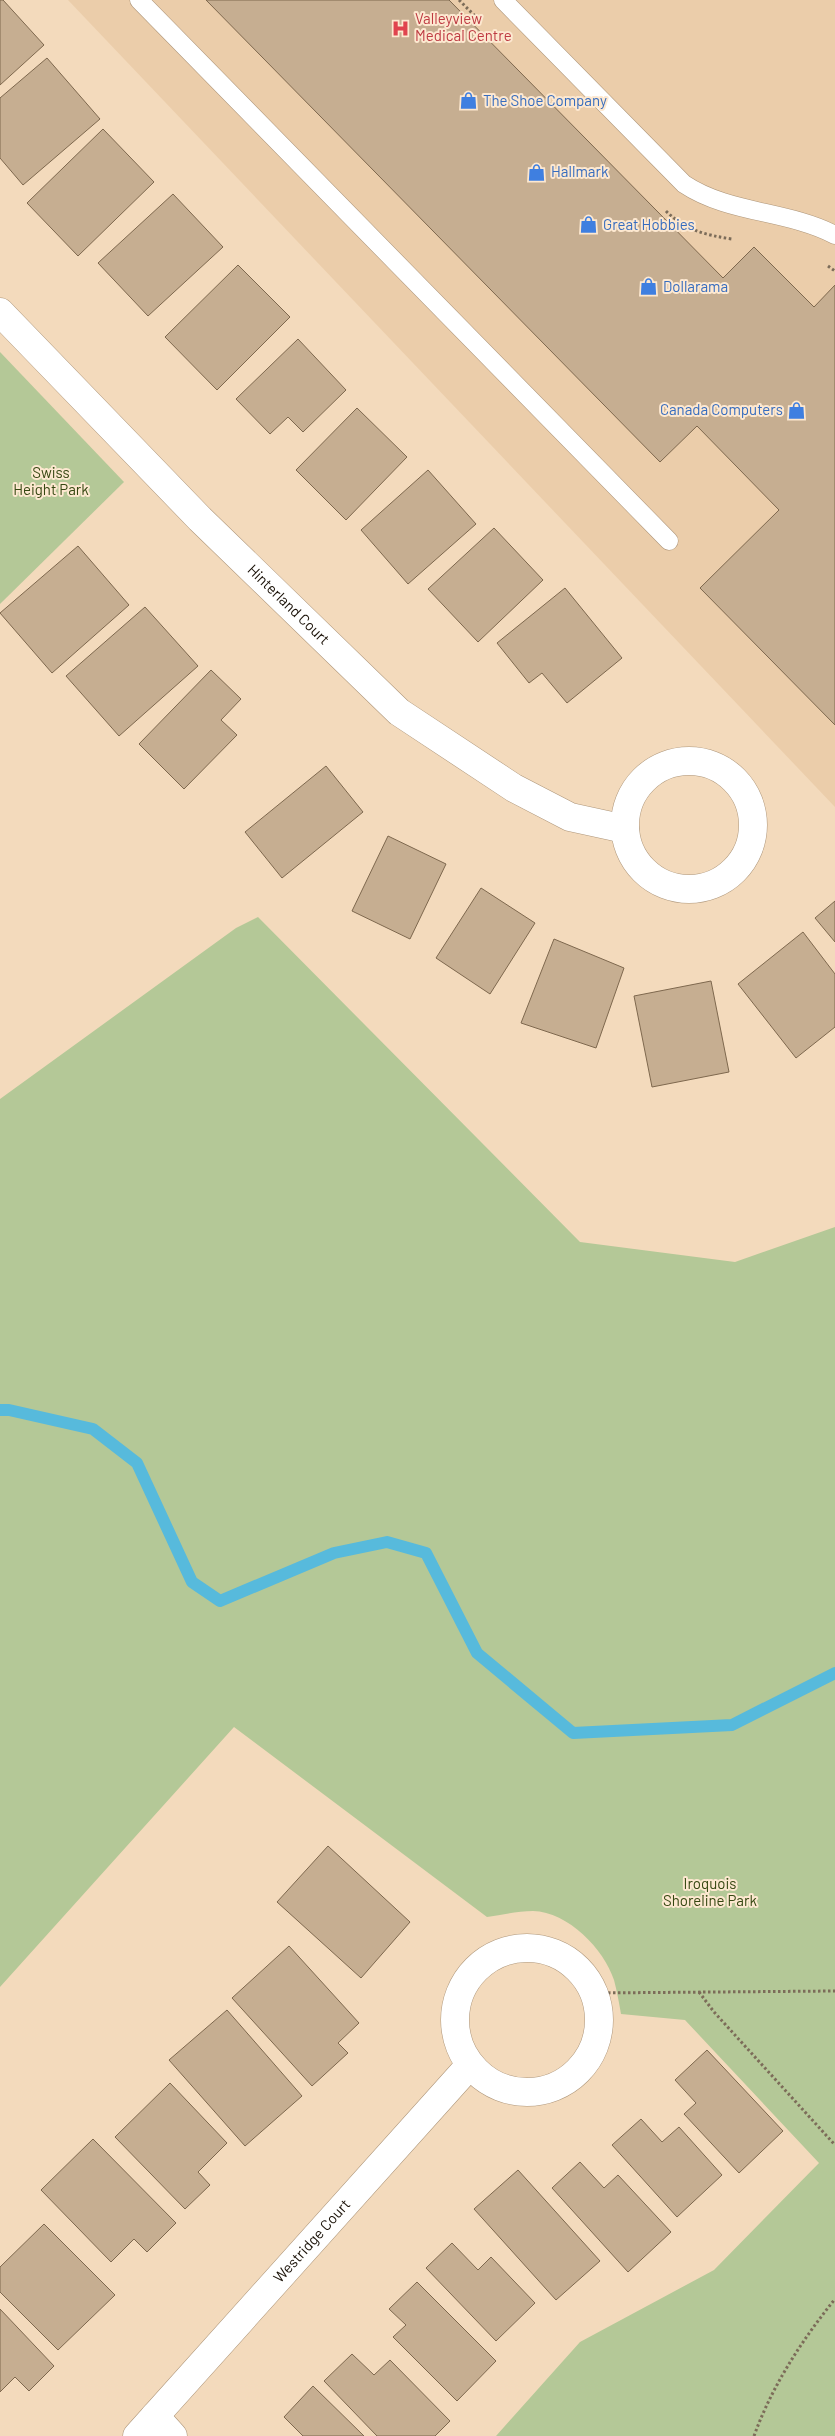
<svg xmlns="http://www.w3.org/2000/svg" width="835" height="2436" font-family="Barlow,sans-serif">
<style>
.built{fill:#ebcdaa}
.green{fill:#b4c897}
.lines{fill:none;stroke-linecap:round;stroke-linejoin:round}
.stream{stroke:#57badc;stroke-width:12}
.building{fill:#c6ae91;stroke:#7e684e}
.lane-casing{stroke:#ae967a;stroke-width:19}
.street-casing{stroke:#ae967a;stroke-width:29}
.path{stroke:#7c6c59;stroke-width:3;stroke-dasharray:2.5 2.5;stroke-linecap:butt}
.lane{stroke:#fff;stroke-width:18}
.street{stroke:#fff;stroke-width:28}
.labels{text-anchor:middle;stroke-width:4;stroke-linejoin:round;paint-order:stroke}
.health-label{font-size:15px;fill:#be3a42;stroke:#fde8d0;text-anchor:start}
.shop-label{font-size:15px;fill:#366cbe;stroke:#fde8d0;text-anchor:start}
.park-label{font-size:15px;fill:#354711;stroke:#fde8d0}
.street-label{font-size:15px;fill:#191006;stroke:#fde8d0}
</style>
<rect width="100%" height="100%" fill="#f3dabc"/>
<polygon class="built" points="68,0 835,0 835,807 335,281"/>
<g class="green">
<polygon points="0,352 124,482 0,604"/>
<path d="M258,917L580,1242L735,1262L835,1227V2436H496L580,2342L714,2270L819,2163L685,2020L621,2014C619,2003 617,1991 614,1980C604,1949 568,1912 533,1911C518,1911 502,1915 487,1917L234,1727L0,1987V1099L236,928Z"/>
</g>
<g class="lines">
<polyline class="stream" points="0,1410 9,1410 93,1429 137,1463 192,1582 220,1601 334,1553 387,1542 426,1553 477,1653 573,1733 732,1725 835,1673"/>
</g>
<g class="building">
<polygon points="0,0 3,0 44,45 0,85"/>
<polygon points="206,0 449,0 723,278 754,247 814,307 835,285 835,725 700,588 779,510 697,426 660,462"/>
<polygon points="47,58 100,119 23,185 0,158 0,98"/>
<polygon points="103,129 154,182 78,256 27,203"/>
<polygon points="173,194 223,247 148,316 98,263"/>
<polygon points="238,265 290,317 217,390 165,337"/>
<polygon points="298,339 346,390 303,432 288,417 270,434 236,399"/>
<polygon points="357,408 407,457 346,520 296,470"/>
<polygon points="428,470 476,524 408,584 361,530"/>
<polygon points="494,528 543,580 478,642 428,589"/>
<polygon points="78,546 129,605 52,673 0,613"/>
<polygon points="565,588 622,658 567,703 542,673 529,683 497,643"/>
<polygon points="145,607 198,666 119,736 66,676"/>
<polygon points="211,670 241,699 221,720 237,735 184,789 139,744"/>
<polygon points="326,766 363,812 282,878 245,832"/>
<polygon points="388,836 446,864 410,939 352,911"/>
<polygon points="481,888 535,923 490,994 436,958"/>
<polygon points="835,901 835,942 815,918"/>
<polygon points="803,932 835,974 835,1027 796,1058 738,984"/>
<polygon points="554,939 624,968 596,1048 521,1023"/>
<polygon points="711,981 729,1072 652,1087 634,996"/>
<polygon points="328,1846 410,1922 361,1978 277,1902"/>
<polygon points="289,1946 359,2023 338,2043 348,2053 312,2086 232,1998"/>
<polygon points="227,2010 302,2096 245,2146 169,2060"/>
<polygon points="707,2050 783,2131 739,2173 684,2114 696,2103 675,2080"/>
<polygon points="170,2083 227,2143 198,2172 210,2185 185,2209 115,2137"/>
<polygon points="641,2119 662,2142 679,2127 722,2175 677,2217 612,2145"/>
<polygon points="93,2139 176,2223 147,2252 134,2239 111,2262 41,2190"/>
<polygon points="580,2162 604,2188 618,2175 671,2232 628,2272 552,2188"/>
<polygon points="518,2170 600,2261 556,2300 474,2209"/>
<polygon points="44,2224 115,2295 58,2350 0,2292 0,2267"/>
<polygon points="452,2243 478,2270 491,2257 535,2303 496,2341 426,2268"/>
<polygon points="417,2282 496,2361 457,2401 393,2337 406,2325 389,2309"/>
<polygon points="0,2309 54,2366 29,2391 15,2377 0,2392"/>
<polygon points="352,2354 374,2375 390,2360 450,2421 435,2436 377,2436 324,2381"/>
<polygon points="313,2386 364,2436 303,2436 284,2417"/>
</g>
<g class="lines">
<defs>
<g id="lane">
<polyline points="139,0 669,541"/>
<path d="M503,0L684,184C729,214 787,210 835,235"/>
</g>
<g id="street">
<path id="s1" d="M0,312L200,519L399,712L514,788L570,817L625,829"/>
<circle cx="689" cy="825" r="64"/>
<circle cx="527" cy="2020" r="72"/>
<polyline points="155,2416 173,2436"/>
<path id="s2" d="M137,2436L470,2065"/>
</g>
</defs>
<use href="#lane" class="lane-casing"/>
<use href="#street" class="street-casing"/>
<g class="path">
<polyline points="459,0 476,17"/>
<path d="M666,211C685,230 705,235 732,239"/>
<polyline points="828,266 835,271"/>
<polyline points="699,1992 714,2012 835,2145"/>
<polyline points="593,1993 835,1991"/>
<path d="M754,2436C772,2386 802,2340 835,2299"/>
</g>
<use href="#lane" class="lane"/>
<use href="#street" class="street"/>
</g>
<defs>
<symbol id="hospital-bare" viewBox="-9 -9 18 18"><path d="M-5-5h3v3.5h4V-5h3V5h-3V1.5h-4V5h-3Z" fill="#e0444e" stroke="#fde8d0" stroke-width="2.5" paint-order="stroke"/></symbol>
<symbol id="shop-bare" viewBox="-9 -9 18 18"><path d="M-5-2.5h2.3a2.7 3.5 0 0 1 5.4 0H5L5.5 6h-11ZM-1.5-2.5h3a1.5 2.3 0 0 0-3 0Z" fill="#3f7fe0" stroke="#fde8d0" stroke-width="2.5" paint-order="stroke"/></symbol>
</defs>
<g fill-rule="evenodd">
<use href="#hospital-bare" x="388" y="16" width="25" height="25"/>
<use href="#shop-bare" x="456" y="88" width="25" height="25"/>
<use href="#shop-bare" x="524" y="160" width="25" height="25"/>
<use href="#shop-bare" x="576" y="212" width="25" height="25"/>
<use href="#shop-bare" x="636" y="274" width="25" height="25"/>
<use href="#shop-bare" x="784" y="398" width="25" height="25"/>
</g>
<g class="labels">
<g class="health-label">
<text x="415" y="24">Valleyview<tspan x="415" dy="17">Medical Centre</tspan></text>
</g>
<g class="shop-label">
<text x="483" y="106">The Shoe Company</text>
<text x="551" y="177">Hallmark</text>
<text x="603" y="230">Great Hobbies</text>
<text x="663" y="292">Dollarama</text>
<text x="783" y="415" text-anchor="end">Canada Computers</text>
</g>
<g class="park-label">
<text x="51" y="478">Swiss<tspan x="51" dy="17">Height Park</tspan></text>
<text x="710" y="1889">Iroquois<tspan x="710" dy="17">Shoreline Park</tspan></text>
</g>
<g class="street-label">
<text dy="5" stroke="none"><textPath href="#s1" startOffset="411">Hinterland Court</textPath></text>
<text dy="5" stroke="none"><textPath href="#s2" startOffset="262">Westridge Court</textPath></text>
</g>
</g>
</svg>
